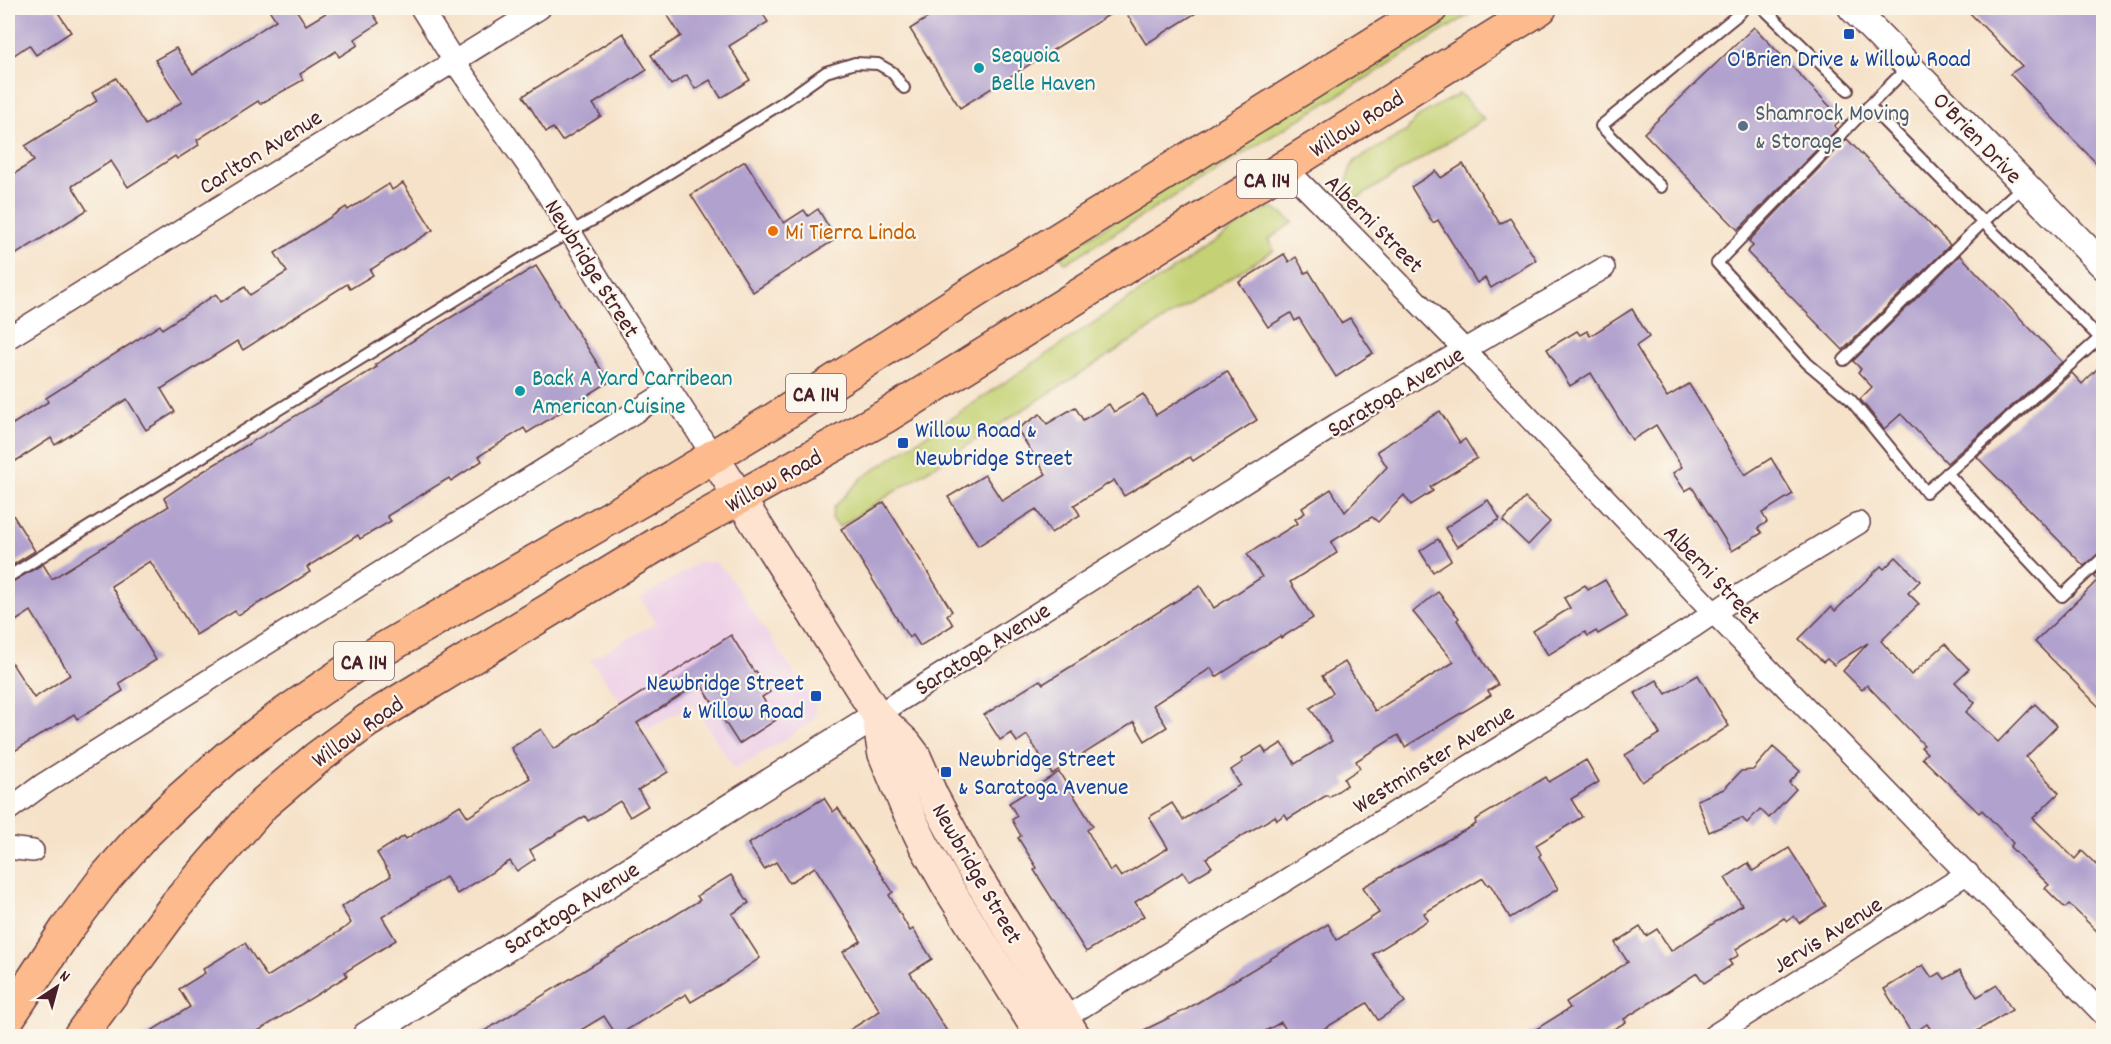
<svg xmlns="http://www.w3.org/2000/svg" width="2111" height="1044" font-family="Dekko,sans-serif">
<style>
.built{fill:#eed0e7}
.green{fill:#c4d274;stroke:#877850;stroke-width:1.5}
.building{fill:#b1a1ce}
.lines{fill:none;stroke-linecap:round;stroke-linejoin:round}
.service-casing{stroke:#643c43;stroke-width:14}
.minor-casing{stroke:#643c43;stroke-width:24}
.tertiary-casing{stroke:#643c43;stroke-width:30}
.secondary-casing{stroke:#643c43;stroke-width:33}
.primary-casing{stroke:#643c43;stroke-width:36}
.service{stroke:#fff;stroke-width:10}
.minor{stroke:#fff;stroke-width:21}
.tertiary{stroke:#fff;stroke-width:27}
.secondary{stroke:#fee3d1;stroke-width:30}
.primary{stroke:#fcba8d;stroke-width:33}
.transit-dot{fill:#1a4fb4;stroke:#fbf7ec;stroke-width:2}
.culture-dot{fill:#0f9aa8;stroke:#fbf7ec;stroke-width:2}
.service-dot{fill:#5c6f8a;stroke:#fbf7ec;stroke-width:2}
.food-dot{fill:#e8710a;stroke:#fbf7ec;stroke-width:2}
.labels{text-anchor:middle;stroke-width:4.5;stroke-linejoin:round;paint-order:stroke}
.shield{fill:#fbf7ec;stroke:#7f6065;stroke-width:1.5}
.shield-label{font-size:22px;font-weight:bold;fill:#4a1f2b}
.culture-label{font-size:24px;fill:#0d838f;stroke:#fbf7ec;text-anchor:start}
.transit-label{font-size:24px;fill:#164399;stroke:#fbf7ec;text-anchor:start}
.service-label{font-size:24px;fill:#4e5e75;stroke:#fbf7ec;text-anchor:start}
.street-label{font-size:24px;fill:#4a1f2b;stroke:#fbf7ec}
.food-label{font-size:24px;fill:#c56008;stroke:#fbf7ec;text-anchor:start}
</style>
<rect width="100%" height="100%" fill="#fbf7ec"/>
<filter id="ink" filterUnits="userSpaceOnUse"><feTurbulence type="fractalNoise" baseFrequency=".0167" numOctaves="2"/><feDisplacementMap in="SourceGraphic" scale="12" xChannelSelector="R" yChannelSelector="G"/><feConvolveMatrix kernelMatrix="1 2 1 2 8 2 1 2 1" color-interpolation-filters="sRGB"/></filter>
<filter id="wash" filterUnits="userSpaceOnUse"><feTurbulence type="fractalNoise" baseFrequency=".008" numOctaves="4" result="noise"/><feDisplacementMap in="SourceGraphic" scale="24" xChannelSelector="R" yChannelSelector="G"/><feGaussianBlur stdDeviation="1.35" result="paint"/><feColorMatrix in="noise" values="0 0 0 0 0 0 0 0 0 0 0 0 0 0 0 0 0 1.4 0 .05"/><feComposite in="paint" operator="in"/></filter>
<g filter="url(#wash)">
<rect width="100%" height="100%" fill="#f6e2c9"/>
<polygon class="built" points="700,562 715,562 726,572 814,702 815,711 812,721 783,741 734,769 693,704 647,730 629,705 622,703 590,660 656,623 641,598"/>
<g class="green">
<polygon points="1451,8 1480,8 1066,263 1060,256 1068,250"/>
<path d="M1460,94L1484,119L1353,201C1345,188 1346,173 1355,161L1407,131C1413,115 1445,102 1460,94Z"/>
<polygon points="1272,207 1293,222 1268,240 1274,250 839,527 832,519 834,507 862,478 1256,214"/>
</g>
<g id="blocks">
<g class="building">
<polygon points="8,8 55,8 71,32 36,55 29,45 8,59"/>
<polygon points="268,8 295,8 306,25 334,8 369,8 379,23 355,39 358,45 339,57 336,51 300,74 303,80 260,104 258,101 197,140 199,145 177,159 175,156 128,187 111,161 72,186 87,210 15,255 8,242 8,178 34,161 25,146 97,101 92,93 116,78 145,125 182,102 155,60 176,48 193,74 276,20"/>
<polygon points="663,8 759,8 768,22 729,46 750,80 721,98 710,80 695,89 687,75 671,85 651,55 681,36"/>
<polygon points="943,8 1120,8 960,108 910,29"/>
<polygon points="1123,8 1204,8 1146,44"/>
<polygon points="1965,8 2103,8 2103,170 2010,74 2022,66"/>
<polygon points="1754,27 1842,119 1834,126 1837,129 1738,230 1644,133"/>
<polygon points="623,33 647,70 593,104 601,116 562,141 553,128 546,132 523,96"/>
<polygon points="1847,139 1950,245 1843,350 1747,252 1753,246 1749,241"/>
<polygon points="745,161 784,223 804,210 808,216 818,209 836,239 753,292 691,195"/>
<polygon points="1463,164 1500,224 1510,218 1536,260 1491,288 1485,278 1477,283 1438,220 1433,223 1411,187 1436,171 1441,178"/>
<polygon points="403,183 433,230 370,270 373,275 350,289 347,284 243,350 237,341 161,389 175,412 146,430 127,399 55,445 51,438 8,466 8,427 48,402 46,398 160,325 162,329 216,294 221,302 245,287 250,295 287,272 275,253 346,207 348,210 389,184 392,190"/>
<polygon points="1284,254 1289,262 1296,257 1305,273 1309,271 1341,323 1350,318 1373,353 1336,377 1299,318 1295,321 1291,313 1268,327 1239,282"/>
<polygon points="1960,255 2062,362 1947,463 1901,414 1884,429 1860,399 1872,387 1858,372 1861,369 1853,361"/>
<polygon points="536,266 609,382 527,433 524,428 479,456 482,461 451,481 449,478 387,516 391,521 360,539 358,535 307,567 310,572 280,591 238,615 235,611 196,635 150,561 111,586 156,660 119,683 123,691 77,719 74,714 8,755 8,657 34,698 70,675 31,611 8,626 8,584 43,564 52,579 169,506 164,498 202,472 377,367 375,365 417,338"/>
<polygon points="1632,309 1649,337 1636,346 1667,397 1689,384 1745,475 1771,458 1793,494 1762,513 1767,522 1758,528 1762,533 1732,551 1692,487 1685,491 1673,473 1682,467 1656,425 1632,440 1591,373 1570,386 1547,349 1577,331 1580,335 1587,331 1590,336"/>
<polygon points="2103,363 2103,550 2084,566 1977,457 2072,373 2082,384"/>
<polygon points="1227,371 1257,420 1193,461 1190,457 1124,496 1114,480 1074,505 1080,515 1051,533 1036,509 978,546 948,497 985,475 1002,501 1046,474 1017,429 1040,414 1047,424 1075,407 1083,420 1109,404 1114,412 1143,394 1156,415"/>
<polygon points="1440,411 1460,443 1465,439 1477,458 1430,487 1433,491 1411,505 1404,495 1378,522 1372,517 1331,542 1337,553 1290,582 1313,618 1281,638 1280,636 1216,677 1211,668 1153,705 1167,727 1145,741 1134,722 1052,774 1027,735 1017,742 1011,733 1000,740 984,715 1040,680 1043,684 1200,586 1214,608 1262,577 1247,554 1298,523 1295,519 1305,513 1302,508 1331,489 1345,512 1387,467 1377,451"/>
<polygon points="1525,498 1550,522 1528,545 1503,521"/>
<polygon points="1488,500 1500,519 1457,547 1445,528"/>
<polygon points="884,502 952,611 947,615 953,625 920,646 913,635 909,638 841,529"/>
<polygon points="8,507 35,551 8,568"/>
<polygon points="1438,539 1451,560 1433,572 1420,551"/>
<polygon points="1896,557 1920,581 1908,593 1919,604 1881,641 1911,675 1945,644 1969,669 1955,682 1975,703 1966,712 1998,742 2035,704 2057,726 2026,757 2059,793 2033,818 2075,859 2082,851 2103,871 2103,937 2069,904 2065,908 2045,888 2049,885 2010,847 2013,843 1982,810 1979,813 1922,758 1927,753 1921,747 1924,745 1867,685 1862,690 1843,671 1868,643 1840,660 1834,665 1827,659 1823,662 1799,639 1831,607 1835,611 1881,566 1884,569"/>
<polygon points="2103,568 2103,711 2035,642 2098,580 2094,576"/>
<polygon points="1605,580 1627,617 1598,634 1596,631 1588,636 1585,632 1548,655 1533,631 1570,608 1564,598 1585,585 1588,590"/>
<polygon points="1438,592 1459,618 1457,620 1498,685 1488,691 1491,695 1405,747 1398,735 1356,761 1360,768 1344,779 1347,785 1329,797 1327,795 1288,819 1285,814 1277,820 1275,816 1206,858 1212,867 1189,881 1183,872 1135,902 1144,916 1086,952 1034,870 1037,868 1018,838 1021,836 1012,820 1017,816 1009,803 1059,772 1093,826 1087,830 1110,871 1115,868 1121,877 1168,848 1149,817 1172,803 1183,820 1240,785 1231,770 1243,762 1241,759 1262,746 1266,753 1282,743 1295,764 1332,741 1310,708 1333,693 1322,676 1345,662 1375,711 1454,662 1413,612"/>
<polygon points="731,635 754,672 756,671 770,692 762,697 776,720 739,744 700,683 637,723 668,772 638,790 648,806 630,817 620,801 588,821 585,816 530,850 535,859 517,871 510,861 457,894 446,877 382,917 396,940 345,972 347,976 250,1036 143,1036 190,1007 179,989 205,973 203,969 245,943 267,977 348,926 351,923 341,907 391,876 377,853 404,836 406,839 460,805 468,817 530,778 511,748 541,729 554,749"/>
<polygon points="1698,675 1729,726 1642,782 1625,755 1660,734 1635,693 1657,680 1666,694"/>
<polygon points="1773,747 1800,771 1789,783 1796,789 1769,818 1760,809 1747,823 1742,818 1709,832 1697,800 1724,789 1741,771 1753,770"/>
<polygon points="1586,760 1599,782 1571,799 1582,817 1536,845 1541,854 1539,856 1558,889 1510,918 1490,884 1488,885 1483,878 1424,913 1428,920 1373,954 1405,1002 1378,1020 1367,1003 1312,1036 1290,1036 1281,1022 1257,1036 1132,1036 1187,1009 1328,924 1337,940 1379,913 1363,887 1476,824 1475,820 1546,777 1549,782"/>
<polygon points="824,798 833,812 838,808 893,892 889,895 910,931 913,929 932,959 910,973 950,1036 840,1036 880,1011 843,952 861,941 815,867 789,883 776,862 764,869 748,844"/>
<polygon points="1789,848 1826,906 1799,923 1794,916 1787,921 1784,918 1736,949 1739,955 1729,961 1732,965 1704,983 1697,973 1624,1019 1626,1022 1602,1036 1525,1036 1570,1008 1566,1002 1628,962 1615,943 1640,927 1646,936 1657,929 1671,951 1742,905 1725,878 1748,863 1753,871"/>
<polygon points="731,875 749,903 732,914 760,958 721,984 691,1002 686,994 617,1036 604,1016 571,1036 476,1036 700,900 697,896"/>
<polygon points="1923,965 1932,978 1940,973 1945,979 1960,970 1977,997 1997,985 2012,1010 1969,1036 1935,1036 1927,1024 1912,1034 1884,989"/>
</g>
</g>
</g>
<g filter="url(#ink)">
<use href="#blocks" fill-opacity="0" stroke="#643c43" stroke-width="1.5"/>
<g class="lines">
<defs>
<g id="service">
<polyline points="1763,8 1848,90"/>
<polyline points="1869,106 1717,263 1807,363 1850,399 1926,492 2100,338 1983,222 2023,186"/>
<polyline points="1661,187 1601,126 1740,13 1744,8"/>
<polyline points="1844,360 1983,222 1869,106 1909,66"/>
<polyline points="1947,473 2062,596 2104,557"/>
<polyline points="8,577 530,254 598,217 782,103 826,72 855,63 878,64 892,72 904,88"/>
</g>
<g id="minor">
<polyline points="421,8 454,61 543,187 602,284 713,456"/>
<polyline points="1285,167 1464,349 1713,612 2104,1015"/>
<polyline points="8,338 540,8"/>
<polyline points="877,715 1337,424 1604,268"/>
<polyline points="8,810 42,785 670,390"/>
<polyline points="8,848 33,851"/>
<polyline points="1053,1025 1693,627 1737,597 1859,523"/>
<polyline points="1713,1036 1968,873"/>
</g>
<g id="tertiary">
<polyline points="1852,8 2104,266"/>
<polyline points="366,1036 877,715"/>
</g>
<g id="secondary">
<polyline points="713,456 877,715 906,743 915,755 933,796 971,867 1075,1036"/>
<polyline points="877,715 883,753 905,806 924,845 947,886 1041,1036"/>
</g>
<g id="primary">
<polyline points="8,1018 66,930 106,877 144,834 178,801 229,756 280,717 351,668 641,500 772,421 977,290 1431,8"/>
<polyline points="80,1036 177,904 263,804 317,758 367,721 681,530 886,416 1540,8"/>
</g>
</defs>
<use href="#service" class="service-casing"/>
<use href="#minor" class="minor-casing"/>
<use href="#tertiary" class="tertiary-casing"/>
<use href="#secondary" class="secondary-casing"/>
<use href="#primary" class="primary-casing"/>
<use href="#service" class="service"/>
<use href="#minor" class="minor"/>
<use href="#tertiary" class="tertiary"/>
<use href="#secondary" class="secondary"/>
<use href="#primary" class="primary"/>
</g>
</g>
<g class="transit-dot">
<rect x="1843" y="28" width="12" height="12" rx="3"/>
<rect x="897" y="437" width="12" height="12" rx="3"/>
<rect x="810" y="690" width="12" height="12" rx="3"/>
<rect x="940" y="766" width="12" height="12" rx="3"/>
</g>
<g class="culture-dot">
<circle cx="979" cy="68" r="6"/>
<circle cx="520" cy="391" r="6"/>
</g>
<circle class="service-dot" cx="1743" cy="126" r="6"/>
<circle class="food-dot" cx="773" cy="231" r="6"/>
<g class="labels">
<g class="shield">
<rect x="1237" y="160" width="60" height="38" rx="4.5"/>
<rect x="786" y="374" width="60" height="38" rx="4.5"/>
<rect x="334" y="642" width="60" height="38" rx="4.5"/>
</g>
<g class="shield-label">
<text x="1267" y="187">CA 114</text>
<text x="816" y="401">CA 114</text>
<text x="364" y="669">CA 114</text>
</g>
<g class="culture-label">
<text x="991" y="62">Sequoia<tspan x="991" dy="28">Belle Haven</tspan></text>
<text x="532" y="385">Back A Yard Carribean<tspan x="532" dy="28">American Cuisine</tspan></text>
</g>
<g class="transit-label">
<text x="1849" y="66" text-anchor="middle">O'Brien Drive &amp; Willow Road</text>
<text x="915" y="437">Willow Road &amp;<tspan x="915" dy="28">Newbridge Street</tspan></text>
<text x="804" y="690" text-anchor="end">Newbridge Street<tspan x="804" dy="28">&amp; Willow Road</tspan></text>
<text x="958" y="766">Newbridge Street<tspan x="958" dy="28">&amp; Saratoga Avenue</tspan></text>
</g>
<g class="service-label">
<text x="1755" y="120">Shamrock Moving<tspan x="1755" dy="28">&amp; Storage</tspan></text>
</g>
<g class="street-label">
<text transform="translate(1356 123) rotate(-32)" y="8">Willow Road</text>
<text transform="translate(1978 137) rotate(46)" y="8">O'Brien Drive</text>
<text transform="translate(260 151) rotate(-32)" y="8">Carlton Avenue</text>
<text transform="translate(1375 223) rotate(45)" y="8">Alberni Street</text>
<text transform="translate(593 268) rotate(58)" y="8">Newbridge Street</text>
<text transform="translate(1395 391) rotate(-31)" y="8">Saratoga Avenue</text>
<text transform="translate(773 480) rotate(-29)" y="8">Willow Road</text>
<text transform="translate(1713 574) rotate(46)" y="8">Alberni Street</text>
<text transform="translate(982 648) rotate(-32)" y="8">Saratoga Avenue</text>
<text transform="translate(357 731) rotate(-35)" y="8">Willow Road</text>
<text transform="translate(1433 758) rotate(-32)" y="8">Westminster Avenue</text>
<text transform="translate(978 873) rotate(60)" y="8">Newbridge Street</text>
<text transform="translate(571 907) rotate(-32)" y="8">Saratoga Avenue</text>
<text transform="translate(1827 934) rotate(-32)" y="8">Jervis Avenue</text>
</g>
<g class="food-label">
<text x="785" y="239">Mi Tierra Linda</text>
</g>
</g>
<rect width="2111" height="1044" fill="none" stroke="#fbf7ec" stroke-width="30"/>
<g transform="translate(57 987) rotate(36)" stroke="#fbf7ec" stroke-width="4.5" paint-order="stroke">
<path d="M0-4.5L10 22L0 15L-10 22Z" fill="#4a1f2b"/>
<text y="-9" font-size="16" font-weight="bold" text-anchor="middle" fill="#4a1f2b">N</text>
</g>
</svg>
